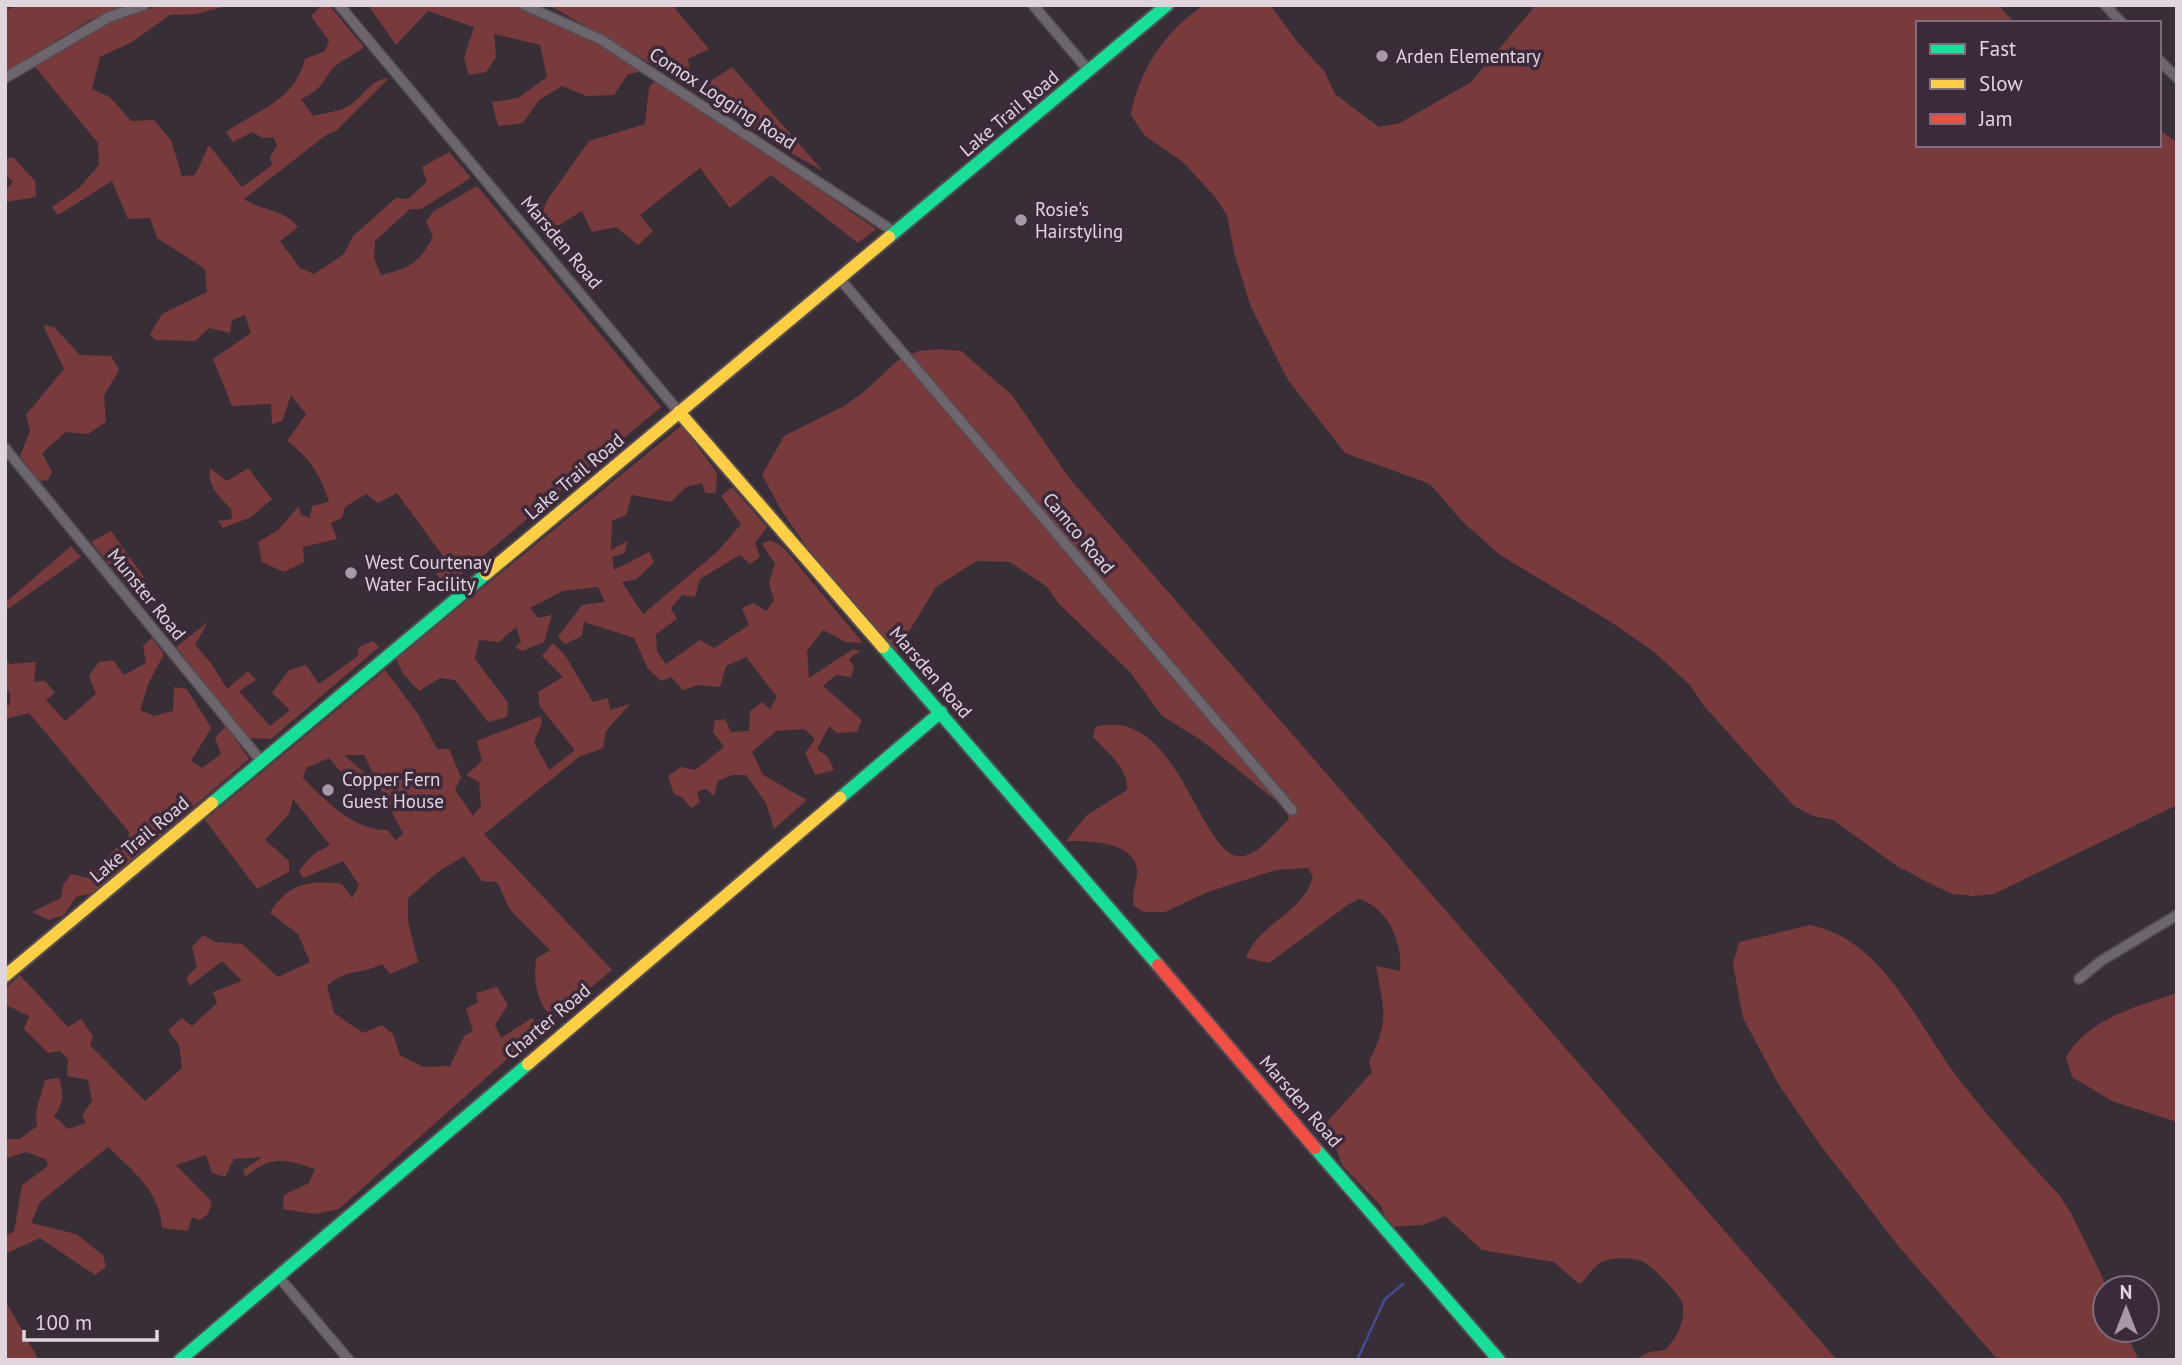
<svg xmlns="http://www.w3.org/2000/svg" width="2182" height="1365" font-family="'PT Sans',sans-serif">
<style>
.green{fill:#793a3b;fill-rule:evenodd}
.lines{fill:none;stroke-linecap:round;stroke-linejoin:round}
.stream{stroke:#434c93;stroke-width:2.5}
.street-casing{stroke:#554d55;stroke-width:12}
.fast-casing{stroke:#554d55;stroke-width:16}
.slow-casing{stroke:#554d55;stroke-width:16}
.jam-casing{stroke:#554d55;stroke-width:16}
.street{stroke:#6e666e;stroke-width:9}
.fast{stroke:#16e098;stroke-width:12}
.slow{stroke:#ffcf43;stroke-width:12}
.jam{stroke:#f24e42;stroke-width:12}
.poi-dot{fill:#a59aa5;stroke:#3c2a3b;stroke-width:2.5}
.labels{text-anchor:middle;stroke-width:7;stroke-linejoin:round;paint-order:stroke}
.poi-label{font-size:19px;fill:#e0d4df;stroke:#3c2a3b;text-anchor:start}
.street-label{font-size:19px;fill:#e0d4df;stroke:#3c2a3b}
</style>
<rect width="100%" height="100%" fill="#382e38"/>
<g class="green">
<polygon points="22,5 129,5 90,20 5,72 5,10"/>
<path d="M160,5H230L196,14L170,15L132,42L100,57L92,89L110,97L131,121L154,120L171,140L182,176L195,175L209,145L242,187L272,165L270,157L277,146L274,137L263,138L252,132L233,142L226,132C261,108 294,101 305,59L325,51L329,41L311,16L322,5H329L364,47C356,54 348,57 339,63C322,76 328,87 301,99L313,116C323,113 338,112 347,107C364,98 368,80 389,78L336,131L326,135L244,199C262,211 285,210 298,227L280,241L300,268L314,274L344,254L353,236L396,198L408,199L427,182L422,167L449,152L471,178L421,209H410L375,241L374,258L381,275C410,268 418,264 433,237L426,221L434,211L477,186L661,407L446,587L436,574L448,563L397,493L378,503L366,494L345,507L342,518L331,523L337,539L303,547L304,562L284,572L262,562L258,542L278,530L299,506L301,515L310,518L312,506L329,502C321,475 309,457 287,441L306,414L291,395L282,421L272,424L271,404L232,406L213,359L251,333L245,315L232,320L230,333L209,328L195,341L156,340L150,335L162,314L207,292L205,269L157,238L150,218L128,219L112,181L58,215L52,207L79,188L99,165L98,143L35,67L108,23Z"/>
<polygon points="368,5 510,5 546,14 645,71 628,74 614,95 586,96 562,86 539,100 523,123 498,126 492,102 518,98 547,77 540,45 494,34 496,57 486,72 469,75 464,58 474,27 428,11 396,45"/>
<polygon points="549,5 672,5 709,49 688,59 691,75 677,79"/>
<path d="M1204,5H1270L1299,44L1325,72L1335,94L1379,127L1400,123L1471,82L1536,5H1999L2014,23H1918V145H2159V130L2177,142V805L1994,894L1973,896L1953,894L1935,886L1897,866L1833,820L1813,816L1794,806L1704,706L1690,685L1654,652L1611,622L1500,555L1462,521L1430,484L1345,453L1288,380L1251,307L1235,256L1227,215L1215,197L1183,162L1145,136L1131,115C1138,71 1166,30 1204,5Z"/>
<polygon points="732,67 823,171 775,144 699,89"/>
<polygon points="658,78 876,229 858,243 771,175 730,208 700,168 640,215 653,231 638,245 616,227 592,232 582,211 559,225 539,223 547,200 589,141 645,124 649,87"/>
<polygon points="13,157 35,181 36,197 5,202 5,192 13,181 5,174 5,159"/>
<polygon points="43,325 54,327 80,355 111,356 119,370 104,396 106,422 88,434 66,432 42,453 52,472 48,480 39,481 20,456 30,431 26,415 64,369"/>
<path d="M939,349L961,351L1012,395L1069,478L1837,1360H1634L1649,1352L1665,1350C1676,1339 1685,1323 1683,1306C1682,1296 1654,1268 1644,1262C1634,1257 1612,1257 1602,1262C1591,1267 1589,1278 1579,1284L1554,1262L1482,1250L1445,1216L1423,1225L1389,1227L1381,1206L1342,1165L1327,1122L1372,1072L1369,1062C1390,1017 1384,1013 1376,966L1400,971C1403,942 1388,908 1359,899L1349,904L1269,963L1246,958C1258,923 1302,915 1313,877L1308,868L1276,870L1208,892L1165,912H1144L1134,906C1131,893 1136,887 1137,874C1139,841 1088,841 1066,841L1087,815L1127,790C1129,769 1107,752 1093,737L1095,727C1181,703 1200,865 1244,856C1260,853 1277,830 1289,819L1285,808L1201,740L1162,716L1130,672L1059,604L1046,586L1010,562L976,561L936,587L895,654L887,661L783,513L762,475L784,436L844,406L865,391L897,361L919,351Z"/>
<polygon points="682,425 717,473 716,493 705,493 702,483 686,487 671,502 632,495 626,515 612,521 611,550 627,541 625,553 612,557 614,570 649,552 654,562 637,579 622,582 643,614 717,552 741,524 721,496 732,487 767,527 755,543 760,557 750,564 740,555 700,579 695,597 682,595 671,608 677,619 656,634 657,652 666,664 700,640 714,648 749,625 742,608 753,603 766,611 774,600 769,583 775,564 762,544 771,540 784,548 863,643 846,642 823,630 807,651 809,678 853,649 860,651 849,659 854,667 851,677 836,675 823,686 862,720 857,732 837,733 829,726 817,749 828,757 834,770 815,775 805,753 815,739 804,729 776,731 752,752 763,775 807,800 774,829 766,803 746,775 732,775 718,781 714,796 706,789 697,792 700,802 691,808 683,798 674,794 668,776 681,767 695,770 724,747 713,732 715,720 725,719 731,732 749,731 750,711 762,702 770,709 777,697 746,657 726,666 720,687 699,685 683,690 671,677 661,681 648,669 634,638 584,622 582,636 565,644 558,637 582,605 605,602 598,587 563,591 530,608 538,618 552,615 544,642 522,651 515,647 521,642 516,627 499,642 479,640 475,659 508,703 507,717 488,722 455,680 440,678 419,691 403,674 396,659"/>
<path d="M210,468L227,481L248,468L272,499L251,517L223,528L218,521L232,519L231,509C219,497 207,486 210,468Z"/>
<polygon points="111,531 144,577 131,591 91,542"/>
<polygon points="71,546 81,557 5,611 5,603"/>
<polygon points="208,622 195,645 211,663 227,689 248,671 256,680 239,691 270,726 290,710 272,693 289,670 306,665 319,684 358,656 359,647 373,641 379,647 271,739 247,738 176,647"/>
<polygon points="152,638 164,654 149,682 140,710 154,716 173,711 174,687 187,689 211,728 191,761 202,768 221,754 215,738 226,726 249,759 93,893 76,897 64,915 49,920 32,912 61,898 63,885 71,874 88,878 130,833 29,713 5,719 5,706 10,705 10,692 5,690 5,659 10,664 36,662 34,682 45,681 55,693 46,700 65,721 96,694 89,676 99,662 113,660 124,675 146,663 143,646"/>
<path d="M553,643L565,655L593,702L608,698L610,710L630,704L606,731L603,748L579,757L484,834L612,970L553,1019C537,1002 533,983 536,959L550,950L510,910L497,882L482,881L464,856L438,872L408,898V921L418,962L390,974L382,964C359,976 348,967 327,986L334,1013L363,1033L382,1025L393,1034L400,1055L423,1067L450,1066L464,1036L473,1031L466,1009L478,1002L476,993L497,987L508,1005L495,1025L501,1038L532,1018L541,1029L339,1209L316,1214L283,1209L284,1195L309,1183L315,1169C285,1159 271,1155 245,1177L243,1170L262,1157L234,1159L225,1177L212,1173L206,1155L176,1165L212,1202L208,1214L200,1220L192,1217L188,1231L162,1228C161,1193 133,1171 108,1147L40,1202L31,1223L76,1234L103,1255L106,1267L95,1275L40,1238L5,1254V1235L14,1232L22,1185L48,1166L46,1159L26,1152L7,1158L5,1139H20L37,1126L36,1111L45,1080L59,1078C64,1094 64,1103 54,1116L68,1129L86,1123L82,1115L92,1101L88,1080L67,1076L68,1059L60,1051L48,1053L24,1029L29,1016L6,1005L5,989L20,975L68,1027L81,1019L93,1036L90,1045L145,1101L182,1068L179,1045L168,1030L182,1018L192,1026L217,1003L213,992L242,981L222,961L190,986L186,978L197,967L192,947L203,935L215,942L242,944L278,977L310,962L298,934L270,913C288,883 309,880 342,884L352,898L359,885L343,861L303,878L299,870L315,853L330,845L293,799L289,814L265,840L289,861V872L257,889L205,820L385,670L418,714L437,749H449L461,777L455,790L473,816L481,806L479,782L466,775L482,761L477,741L541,716L542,723L534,742L549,770L575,750L540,707L538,692L563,677L542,656ZM344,755H364L403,834L395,840L388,830C354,831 326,801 303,778L306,768L329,758L346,778L361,783L365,773Z"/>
<path d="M1810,925C1883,939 1916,1023 1958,1078C1989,1118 2024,1157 2059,1195L2071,1213L2102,1276L2106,1288L2105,1330H2124L2139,1360H1998L1900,1248L1818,1142L1779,1085L1743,1018L1733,964L1739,942Z"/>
<path d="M2177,993V1122L2112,1101L2072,1077L2066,1057C2089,1018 2136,1007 2177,993Z"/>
<polygon points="5,1300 36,1355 38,1360 5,1360"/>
</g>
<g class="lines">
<polyline class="stream" points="1357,1360 1385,1299 1403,1284"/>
<defs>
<g id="street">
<polyline points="339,5 679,412"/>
<polyline points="524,5 600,39 896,233"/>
<polyline points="1033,5 1089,71"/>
<polyline points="2105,5 2122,23"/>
<polyline points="2159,60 2177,78"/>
<polyline points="5,78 109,17 144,5"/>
<polyline points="839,278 1292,810"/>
<polyline points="5,448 262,762"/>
<polyline points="2079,979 2101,961 2177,915"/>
<polyline points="278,1276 349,1360"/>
</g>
<g id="fast">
<polyline points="889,237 1167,5"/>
<polyline points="883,647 1158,965"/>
<polyline points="840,798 941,712"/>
<polyline points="212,803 486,574"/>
<polyline points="1315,1148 1499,1360"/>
<polyline points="180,1360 528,1064"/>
</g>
<g id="slow">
<polyline points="679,412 883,647"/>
<polyline points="486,574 889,237"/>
<polyline points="5,976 212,803"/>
<polyline points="528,1064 840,798"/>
</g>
<polyline id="jam" points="1158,965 1315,1148"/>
</defs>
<use href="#street" class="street-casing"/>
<use href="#fast" class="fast-casing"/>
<use href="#slow" class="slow-casing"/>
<use href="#jam" class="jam-casing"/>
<use href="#street" class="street"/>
<use href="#fast" class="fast"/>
<use href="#slow" class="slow"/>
<use href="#jam" class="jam"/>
</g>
<g class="poi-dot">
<circle cx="1382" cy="56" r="7"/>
<circle cx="1021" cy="220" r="7"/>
<circle cx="351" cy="573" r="7"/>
<circle cx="328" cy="790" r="7"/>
</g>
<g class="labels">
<g class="poi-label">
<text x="1396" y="63">Arden Elementary</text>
<text x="1035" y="216">Rosie's<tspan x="1035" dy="22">Hairstyling</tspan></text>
<text x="365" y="569">West Courtenay<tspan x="365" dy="22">Water Facility</tspan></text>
<text x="342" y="786">Copper Fern<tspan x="342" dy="22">Guest House</tspan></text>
</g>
<g class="street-label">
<text transform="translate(723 98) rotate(33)" y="7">Comox Logging Road</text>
<text transform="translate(1009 113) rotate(-40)" y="7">Lake Trail Road</text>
<text transform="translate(562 242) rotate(50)" y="7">Marsden Road</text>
<text transform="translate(574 476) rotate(-40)" y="7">Lake Trail Road</text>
<text transform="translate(1079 533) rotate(50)" y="7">Camco Road</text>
<text transform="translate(147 594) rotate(51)" y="7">Munster Road</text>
<text transform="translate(931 672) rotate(49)" y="7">Marsden Road</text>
<text transform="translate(139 839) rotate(-40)" y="7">Lake Trail Road</text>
<text transform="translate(547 1021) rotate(-40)" y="7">Charter Road</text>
<text transform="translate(1301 1101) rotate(49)" y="7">Marsden Road</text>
</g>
</g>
<rect width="2182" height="1365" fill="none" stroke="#e0d4df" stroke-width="14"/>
<rect x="1916" y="21" width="245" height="126" fill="#3c2a3b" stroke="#7e6e7d" stroke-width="2"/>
<rect x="1930" y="44" width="35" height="10" fill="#16e098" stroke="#7e6e7d" stroke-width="2"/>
<text x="1979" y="56" font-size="21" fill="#e0d4df">Fast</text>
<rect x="1930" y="79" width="35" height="10" fill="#ffcf43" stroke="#7e6e7d" stroke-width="2"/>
<text x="1979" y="91" font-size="21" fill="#e0d4df">Slow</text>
<rect x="1930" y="114" width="35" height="10" fill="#f24e42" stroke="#7e6e7d" stroke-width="2"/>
<text x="1979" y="126" font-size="21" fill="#e0d4df">Jam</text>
<g transform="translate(2126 1309)"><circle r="33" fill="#3c2a3b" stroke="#7e6e7d" stroke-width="2"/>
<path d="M0-5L12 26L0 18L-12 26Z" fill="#a59aa5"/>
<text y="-10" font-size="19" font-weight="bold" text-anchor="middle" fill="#e0d4df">N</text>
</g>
<path d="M24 1330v10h133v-10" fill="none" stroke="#e0d4df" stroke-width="3.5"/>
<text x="35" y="1330" font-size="21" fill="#e0d4df" stroke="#3c2a3b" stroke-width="5" paint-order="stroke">100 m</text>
</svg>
